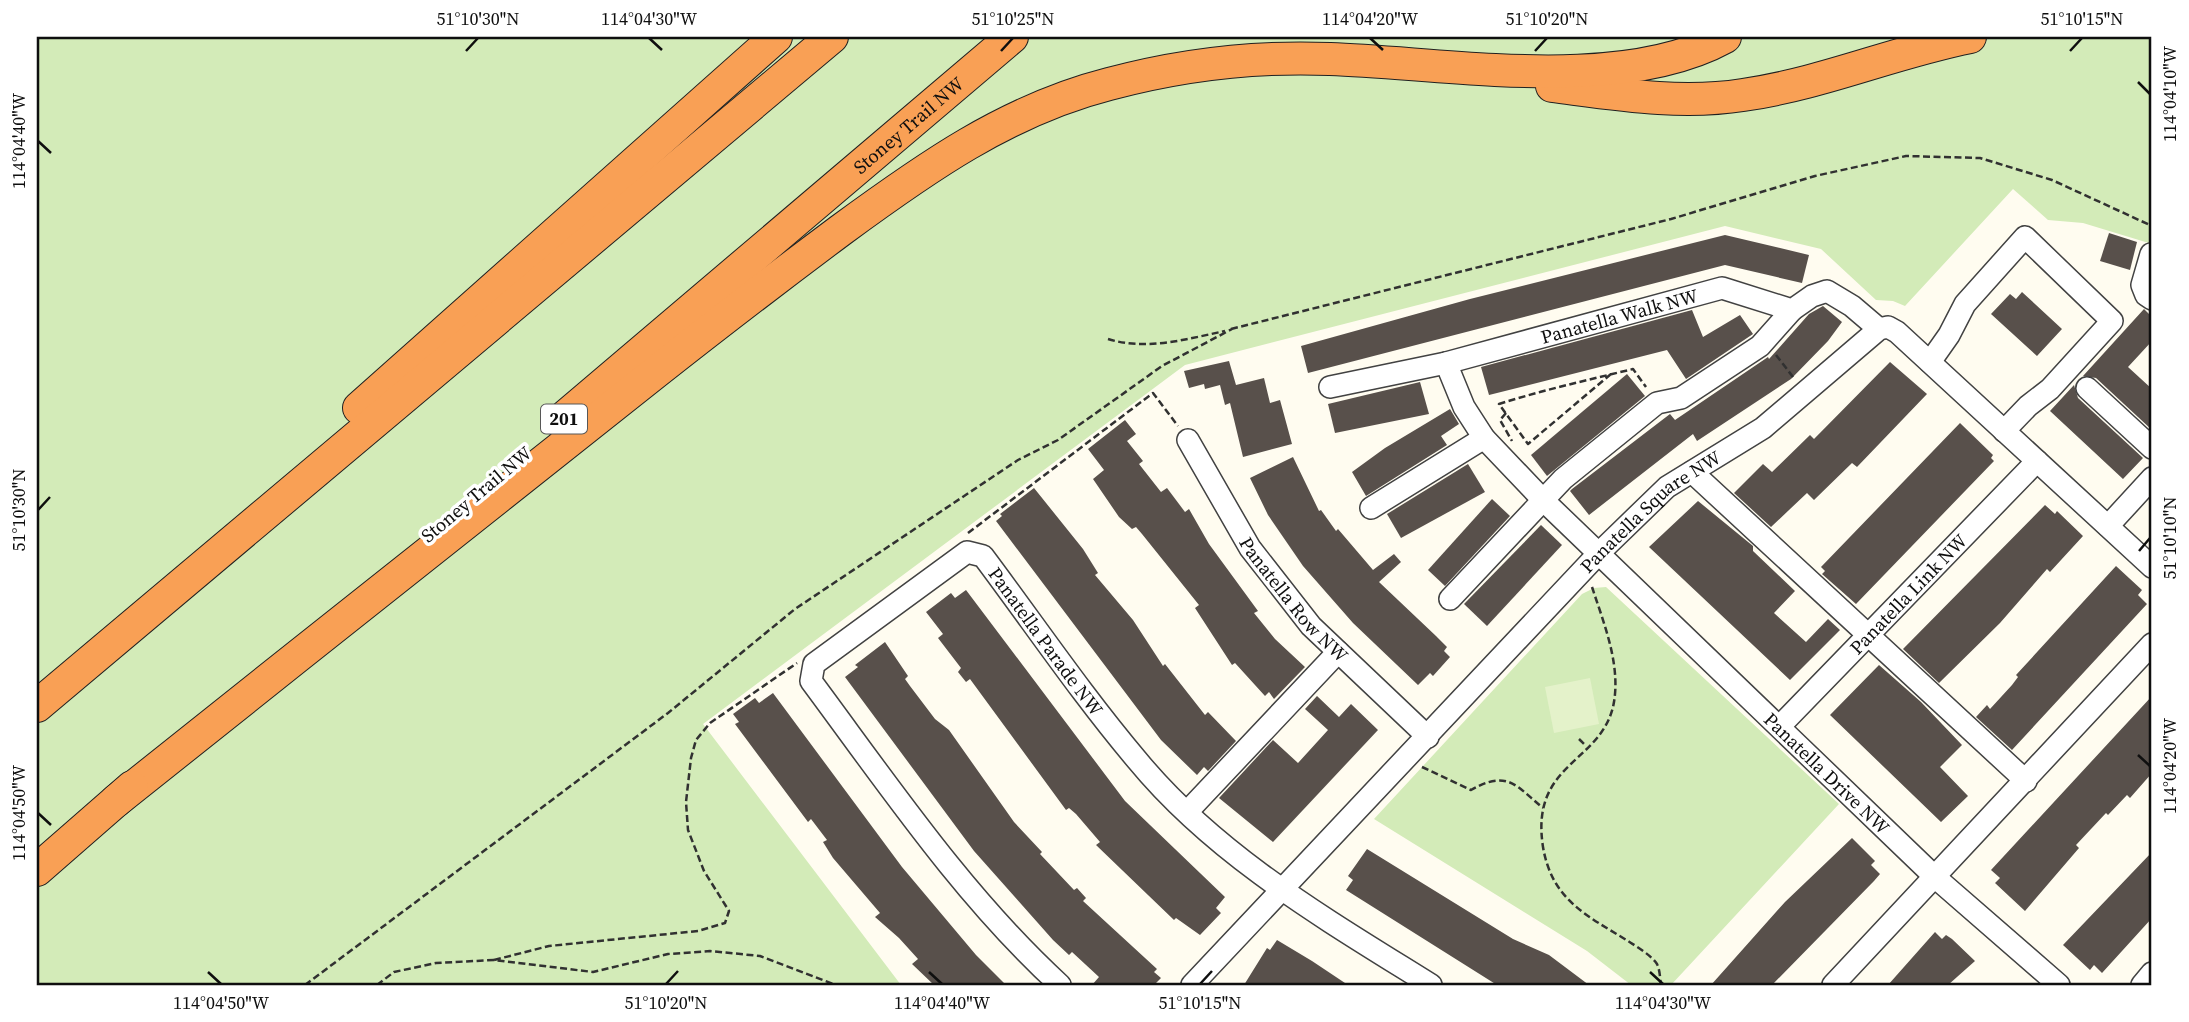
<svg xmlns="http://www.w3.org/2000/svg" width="2189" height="1022" font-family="'Source Serif 4',serif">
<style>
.green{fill:#d3ebb8}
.pitch{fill:#e4f2ca}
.building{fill:#58504b}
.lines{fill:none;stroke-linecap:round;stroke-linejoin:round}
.minor-casing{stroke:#424242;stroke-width:24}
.highway-casing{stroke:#202020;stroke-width:34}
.path{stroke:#313131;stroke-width:2.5;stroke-dasharray:7 3.5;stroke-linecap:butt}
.minor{stroke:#fff;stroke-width:21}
.highway{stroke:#f9a055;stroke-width:32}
.ticks{fill:none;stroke:#0f0f0f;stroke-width:2.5}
.labels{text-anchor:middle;stroke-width:7;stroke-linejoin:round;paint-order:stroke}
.shield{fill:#fff;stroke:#575757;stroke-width:2}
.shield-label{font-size:18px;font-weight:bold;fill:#0f0f0f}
.street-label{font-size:19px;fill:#0f0f0f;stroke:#fff}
.neatline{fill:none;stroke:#0f0f0f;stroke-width:2.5}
.ticks-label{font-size:18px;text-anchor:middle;fill:#0f0f0f}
</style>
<rect width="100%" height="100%" fill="#fffcf0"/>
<g class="green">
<polygon points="37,37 2152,37 2152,244 2083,223 2048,220 2013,189 1905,306 1893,301 1876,300 1821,249 1725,226 1185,365 703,724 901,985 37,985"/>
<polygon points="1606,587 1839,804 1671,985 1631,985 1587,951 1374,819 1582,594 1594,588"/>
</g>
<polygon class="pitch" points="1590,678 1599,724 1554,733 1545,687"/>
<g class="building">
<polygon points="2109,233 2137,242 2130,270 2100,261"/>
<polygon points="1725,235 1809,255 1802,283 1725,265 1308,373 1301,346 1470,299"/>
<polygon points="2022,292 2062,329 2037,356 1991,314 2010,294 2016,299"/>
<polygon points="1823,306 1842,322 1828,341 1791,379 1697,441 1693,434 1589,515 1570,491 1572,489 1670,414 1675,420 1768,357 1769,359 1809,314"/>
<polygon points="2144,309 2152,317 2152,341 2128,367 2152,389 2152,430 2096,378 2083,376"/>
<polygon points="1692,310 1703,337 1740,315 1753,334 1686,379 1667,350 1489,395 1481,367"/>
<polygon points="1229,361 1236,385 1264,378 1270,403 1280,400 1292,444 1243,457 1230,403 1225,405 1220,385 1205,389 1204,384 1189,388 1184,371"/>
<polygon points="1890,362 1927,394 1857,467 1852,463 1814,500 1807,493 1771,527 1734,493 1763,464 1772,472 1810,435 1814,439"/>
<polygon points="1627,374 1645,396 1547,476 1531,455"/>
<polygon points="1420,382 1429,414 1335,433 1328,404"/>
<polygon points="2074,385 2078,398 2143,458 2123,479 2050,411"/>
<polygon points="1450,409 1459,424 1441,436 1447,445 1366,496 1352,472 1385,448"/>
<polygon points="1125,420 1136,434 1127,441 1143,461 1139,464 1161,492 1167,488 1185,512 1189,509 1209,544 1258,611 1254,613 1275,639 1305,667 1274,699 1269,692 1265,696 1235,663 1232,665 1195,608 1199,605 1142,534 1136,527 1132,529 1119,517 1093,479 1104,470 1088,449"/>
<polygon points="1960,423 1993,455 1991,458 1994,461 1856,604 1822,574 1825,571 1821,567"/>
<polygon points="1293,457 1319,511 1321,510 1336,531 1338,529 1373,570 1394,554 1401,562 1379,582 1436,636 1447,647 1444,651 1450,657 1433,676 1430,673 1418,685 1353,623 1303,566 1268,515 1250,478"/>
<polygon points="1468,464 1485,492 1401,538 1387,514"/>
<polygon points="1034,488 1083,549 1098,573 1095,575 1133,620 1163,666 1165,664 1205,715 1208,712 1236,741 1208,771 1204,767 1197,775 1161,740 996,521 1002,516 1000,514"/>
<polygon points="1492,499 1510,516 1445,586 1428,570"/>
<polygon points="1698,501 1753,546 1753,551 1795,591 1774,613 1806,642 1828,619 1840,630 1790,680 1649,547"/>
<polygon points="2045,505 2055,514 2057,511 2083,536 2050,572 2047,569 2000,623 1939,683 1903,649"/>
<polygon points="1541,525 1562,545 1487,626 1464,604"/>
<polygon points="2116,566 2142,590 2138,595 2147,604 2012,750 1976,717 1987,705 1990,709 2012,685 2018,677 2016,675"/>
<polygon points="966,590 1125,801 1225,897 1216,908 1221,913 1200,935 1176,918 1174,920 1096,845 1100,842 1076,814 1069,808 1066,810 970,679 966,682 958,672 961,668 938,638 943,634 926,612 951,593 955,598"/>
<polygon points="885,642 908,676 905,679 910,686 935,719 949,730 1014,822 1042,852 1040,854 1074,890 1077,888 1086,898 1083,901 1157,969 1154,972 1161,978 1154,985 1092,985 1099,977 1072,952 1069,955 1053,940 974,851 845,677 858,667 855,665"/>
<polygon points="1879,665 1921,702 1962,745 1940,767 1968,796 1941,822 1830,715"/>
<polygon points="773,693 902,867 976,955 1006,985 934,985 912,964 918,959 899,938 875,917 880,913 833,858 823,842 827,840 811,819 808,822 735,724 739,722 733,714 755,698 759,703"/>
<polygon points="1317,696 1339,717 1351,704 1378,730 1273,842 1219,798 1273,740 1298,763 1328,730 1305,709"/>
<polygon points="2152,696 2152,773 2130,798 2127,795 2108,815 2106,813 2076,845 2079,848 2025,911 1995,883 2000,878 1991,870"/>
<polygon points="1852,838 1875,861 1871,865 1880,874 1874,881 1772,985 1711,985 1785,902"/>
<polygon points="1367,849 1513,939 1549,955 1589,985 1497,985 1346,890 1353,880 1348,876"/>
<polygon points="2152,852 2152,918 2102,973 2094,965 2090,970 2063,945"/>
<polygon points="1935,932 1942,939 1946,935 1952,939 1975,961 1948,985 1888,985"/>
<polygon points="1277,940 1312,961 1348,985 1244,985 1267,948 1270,950"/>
</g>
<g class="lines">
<defs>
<g id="minor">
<polyline points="2151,254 2142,285 2146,295 2152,299"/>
<polyline points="1930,362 1949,335 1965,304 2025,237 2112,321 2050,389 2028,406 2004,431"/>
<path id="s1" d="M1446,363L1464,407L1484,438L1544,501L1936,878L2059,985"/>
<path id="s2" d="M1330,387L1446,363L1722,288L1792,310L1812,296L1827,291L1852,306L1879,329"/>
<polyline points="2087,388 2152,448"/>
<path id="s3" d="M1188,440L1250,548L1311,626L1428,737"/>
<polyline points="1692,472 2026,781"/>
<polyline points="1371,508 1484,438"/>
<polyline points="2108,526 2152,478"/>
<polyline points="1450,599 1563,479 1657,403 1681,398 1760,346 1792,310"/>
<path id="s4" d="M1780,726L2037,461"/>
<polyline points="1188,811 1338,652"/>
<path id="s5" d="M1060,985C964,897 889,786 811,681L814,664L967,552L983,556C1034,624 1082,695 1137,760C1216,856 1327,920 1431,985"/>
<path id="s6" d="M1192,985L1600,552L1667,487L1763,428L1879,329L1888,327L1897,332L2152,567"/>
<polyline points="1833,985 2152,644"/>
<polyline points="2142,985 2152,973"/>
</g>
<g id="highway">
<path d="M1552,86C1615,94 1680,105 1743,95C1821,84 1894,52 1970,37"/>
<polyline points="359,408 776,37"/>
<path id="s7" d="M560,421L1012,37"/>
<polyline points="37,706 832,37"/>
<path d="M116,801C296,658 475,514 656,372C717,324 778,277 841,230C924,169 1007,110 1109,84C1180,65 1257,56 1330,59C1447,63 1620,95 1725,37"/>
<polyline points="37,870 132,787"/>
</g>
</defs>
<use href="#minor" class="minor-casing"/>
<use href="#highway" class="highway-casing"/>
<g class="path">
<polyline points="1231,329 1671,219 1815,176 1906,156 1980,158 2052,180 2152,226"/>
<path d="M1108,339C1146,351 1187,339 1225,331"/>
<polyline points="1776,355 1793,377"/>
<path d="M1611,374L1528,444L1499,404C1543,390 1588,380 1633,369L1646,387"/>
<polyline points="1506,413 1500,420 1512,441"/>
<polyline points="968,533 1153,393 1178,426"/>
<path d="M1592,587C1604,624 1622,667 1613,707C1599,764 1530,763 1543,847C1552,900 1586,915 1628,941C1637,947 1651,955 1657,964C1660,970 1660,979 1661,985"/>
<polyline points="1579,739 1586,746"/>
<path d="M1422,767L1471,790C1508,769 1516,786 1543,808"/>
<polyline points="494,960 549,946 698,931 725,923 729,911 704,871 688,830 686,802 691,758 696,740 710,723 797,663"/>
<polyline points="305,985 668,713 795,609 1018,460 1058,440 1162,366 1232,329"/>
<polyline points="377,985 394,972 436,963 494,960 593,972 668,954 710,951 760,956 836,985"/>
</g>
<use href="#minor" class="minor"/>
<use href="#highway" class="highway"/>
</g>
<path class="ticks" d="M649,38L662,50M1370,38L1383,50M466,51L478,38M1001,51L1013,38M1535,51L1547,38M2070,51L2082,38M2138,82L2150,94M38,141L51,153M38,510L50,497M2139,551L2150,538M2138,755L2150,766M38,813L51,825M208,972L221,984M929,972L942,984M1650,972L1663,984M666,984L678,971M1200,984L1212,971"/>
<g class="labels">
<rect class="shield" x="541" y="404.5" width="46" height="29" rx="5"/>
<g class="shield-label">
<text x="564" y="425">201</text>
</g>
<g class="street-label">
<text dy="7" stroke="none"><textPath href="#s7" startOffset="457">Stoney Trail NW</textPath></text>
<text dy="7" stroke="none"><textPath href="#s2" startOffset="298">Panatella Walk NW</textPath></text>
<text transform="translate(476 494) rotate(-40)" y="7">Stoney Trail NW</text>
<text dy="7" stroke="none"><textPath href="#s6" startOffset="660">Panatella Square NW</textPath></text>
<text dy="7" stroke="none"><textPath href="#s4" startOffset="184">Panatella Link NW</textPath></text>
<text dy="7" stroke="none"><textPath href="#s3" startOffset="192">Panatella Row NW</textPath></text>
<text dy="7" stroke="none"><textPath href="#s5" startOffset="723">Panatella Parade NW</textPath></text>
<text dy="7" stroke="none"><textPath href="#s1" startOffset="564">Panatella Drive NW</textPath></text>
</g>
</g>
<rect width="2189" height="1022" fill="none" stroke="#ffffff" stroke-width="77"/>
<rect x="38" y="38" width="2112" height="946" class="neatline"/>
<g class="ticks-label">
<text x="478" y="25">51°10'30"N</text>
<text x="649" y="25">114°04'30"W</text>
<text x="1013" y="25">51°10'25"N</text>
<text x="1370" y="25">114°04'20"W</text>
<text x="1547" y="25">51°10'20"N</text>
<text x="2082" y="25">51°10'15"N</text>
<text transform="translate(2170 94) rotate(-90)" y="6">114°04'10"W</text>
<text transform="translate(19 141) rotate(-90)" y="6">114°04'40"W</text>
<text transform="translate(19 510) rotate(-90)" y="6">51°10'30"N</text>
<text transform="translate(2170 538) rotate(-90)" y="6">51°10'10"N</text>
<text transform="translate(2170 766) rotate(-90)" y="6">114°04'20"W</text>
<text transform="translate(19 813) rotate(-90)" y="6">114°04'50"W</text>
<text x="221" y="1009">114°04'50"W</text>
<text x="666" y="1009">51°10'20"N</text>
<text x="942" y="1009">114°04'40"W</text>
<text x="1200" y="1009">51°10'15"N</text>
<text x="1663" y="1009">114°04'30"W</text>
</g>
</svg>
